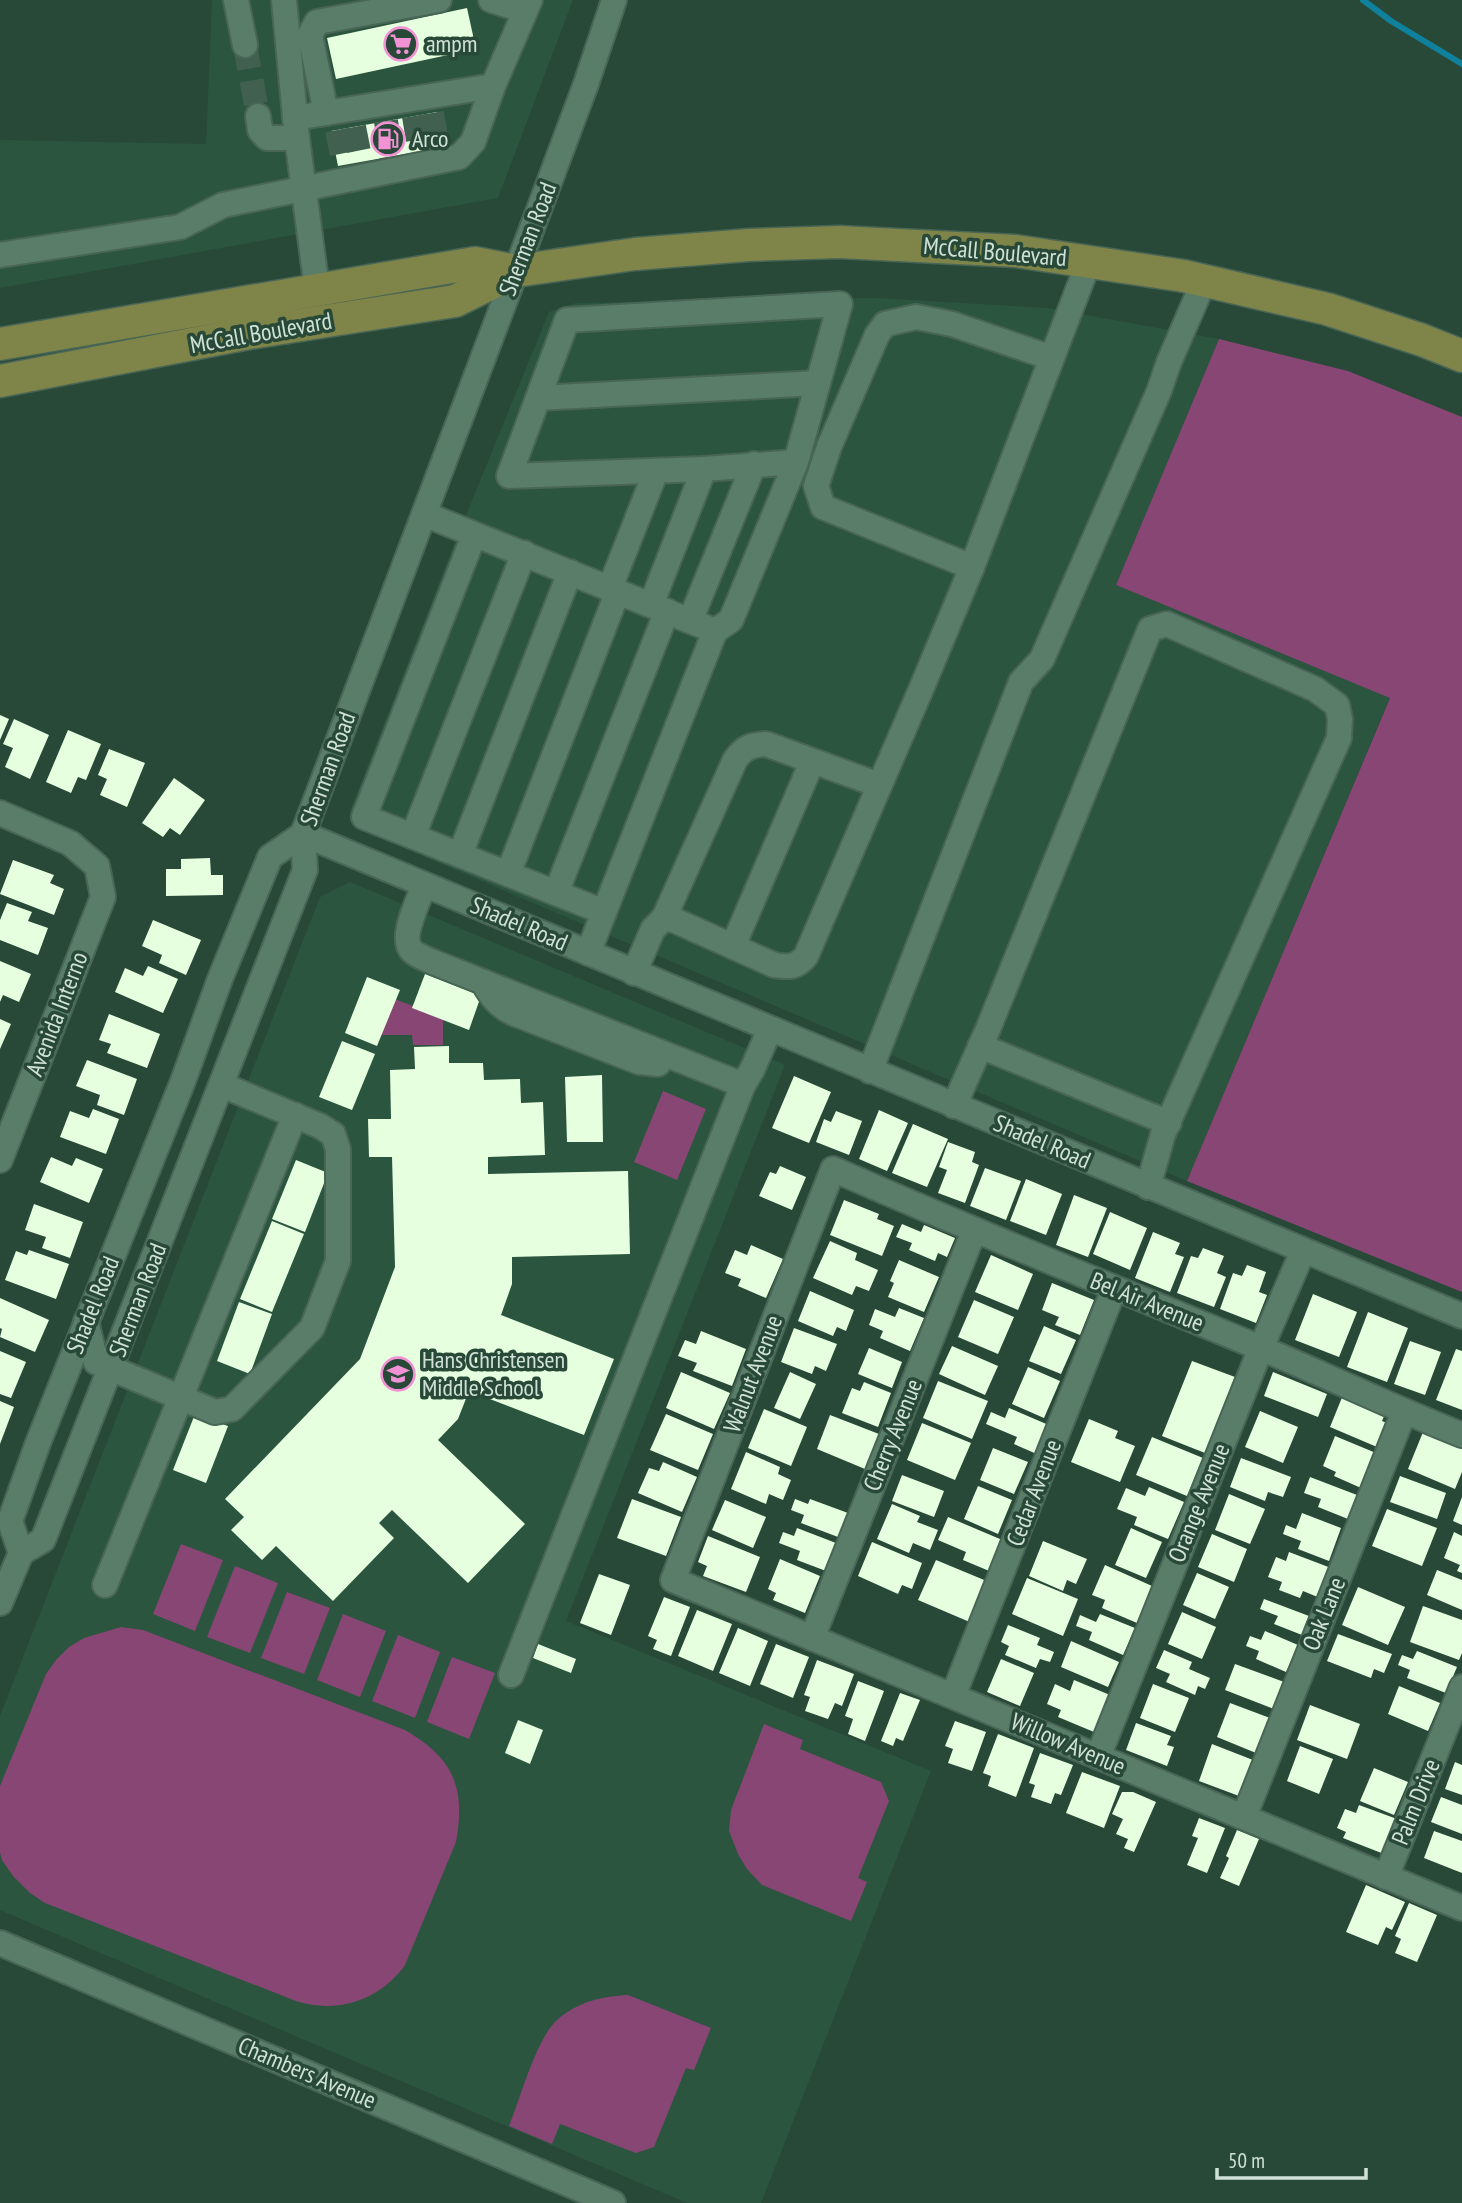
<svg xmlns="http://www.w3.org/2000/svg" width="1462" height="2203" font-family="'PT Sans Narrow',sans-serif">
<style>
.built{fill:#2b553f}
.green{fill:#874673}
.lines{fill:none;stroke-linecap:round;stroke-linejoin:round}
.stream{stroke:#0f819c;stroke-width:6}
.building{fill:#e5ffdf}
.minor-tunnel{stroke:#416050;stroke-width:24;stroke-dasharray:24 12;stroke-linecap:butt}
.minor-casing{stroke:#486556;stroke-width:28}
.major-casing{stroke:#486556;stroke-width:35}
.minor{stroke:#5a7d6a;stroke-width:24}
.major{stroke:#7f8448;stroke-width:32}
.labels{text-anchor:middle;stroke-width:7;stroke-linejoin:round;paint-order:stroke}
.poi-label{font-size:24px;fill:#d0e2d7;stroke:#284938;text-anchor:start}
.street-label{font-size:24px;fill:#d0e2d7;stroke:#284938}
</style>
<rect width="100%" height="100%" fill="#284938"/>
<g class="built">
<polygon points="212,0 573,0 498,198 0,288 0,140 206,144"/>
<polygon points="876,298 1047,308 1219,339 1116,585 1390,697 1187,1181 364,831 350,811 453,547 549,312 576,303"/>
<polygon points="350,882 785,1065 566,1621 931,1771 761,2203 687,2203 0,1910 0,1716 320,897"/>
</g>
<g class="green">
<polygon points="1219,339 1348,371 1462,417 1462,1292 1187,1181 1390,698 1116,585"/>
<polygon points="389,997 443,1017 443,1045 413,1045 412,1035 375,1035"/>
<polygon points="663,1091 706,1109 677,1180 634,1162"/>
<polygon points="181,1544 223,1560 195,1631 153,1614"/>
<polygon points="235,1566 278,1583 250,1653 207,1637"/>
<polygon points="287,1592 330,1608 304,1674 261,1658"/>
<polygon points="343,1614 386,1631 360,1697 317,1680"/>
<path d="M121,1627L143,1630L405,1730C453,1758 466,1787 456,1842L405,1965C379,2001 337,2014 296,2001L45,1903L30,1893L13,1876L2,1860L0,1853V1786L46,1674L56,1660L69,1647L84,1638Z"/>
<polygon points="398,1635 440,1652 415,1718 372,1701"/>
<polygon points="452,1657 495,1673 469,1739 427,1722"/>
<polygon points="764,1724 803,1740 800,1749 881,1782 889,1801 858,1878 867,1882 851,1921 762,1885 747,1869 738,1854 729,1831 731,1810"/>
<path d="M628,1995L711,2028L694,2070L686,2068L654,2147L636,2153L560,2124L552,2144L509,2126C520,2099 536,2040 556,2021C576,2002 603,1996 628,1995Z"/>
</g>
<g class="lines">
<polyline class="stream" points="1363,0 1391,21 1462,64"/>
</g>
<g class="building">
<polygon points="467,8 476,49 336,79 327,38"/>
<polygon points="437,112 444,147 338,166 331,131"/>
<polygon points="0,715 9,719 0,740"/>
<polygon points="14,719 49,735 30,779 5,767 13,748 3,744"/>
<polygon points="68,730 101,744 86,780 78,777 71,793 46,782"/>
<polygon points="109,749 145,763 127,807 100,795 107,779 98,775"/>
<polygon points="174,778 205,800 180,835 170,828 163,837 142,823"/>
<polygon points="210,858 211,875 223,875 223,895 166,896 166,869 181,869 181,859"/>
<polygon points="13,860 54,875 50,883 64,889 54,915 0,894"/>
<polygon points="7,903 32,912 28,921 48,928 38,955 0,940 0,920"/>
<polygon points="153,920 201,940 186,975 159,963 162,955 142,946"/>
<polygon points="0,961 31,974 19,1002 3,995 0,1002"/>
<polygon points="148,966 178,979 163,1013 115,992 125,968 143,976"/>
<polygon points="425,974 481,996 469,1030 412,1008"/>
<polygon points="367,977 400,990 377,1046 345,1033"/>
<polygon points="109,1014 160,1034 147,1068 107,1053 111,1044 99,1040"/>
<polygon points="0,1019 11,1024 0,1049"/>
<polygon points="342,1041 375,1054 352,1110 319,1097"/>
<polygon points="449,1046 449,1063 483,1063 484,1080 520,1079 521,1103 543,1102 545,1155 488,1157 488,1174 628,1171 630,1254 512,1257 512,1284 501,1315 614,1359 584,1435 469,1391 458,1419 438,1440 525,1524 468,1583 392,1510 379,1523 394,1538 333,1601 276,1546 262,1560 231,1530 244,1517 225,1499 360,1359 395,1267 392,1157 369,1157 368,1119 391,1119 390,1070 415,1069 414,1047"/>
<polygon points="87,1060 137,1079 124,1115 97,1105 100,1095 76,1086"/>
<polygon points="602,1075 603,1142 567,1142 565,1077"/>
<polygon points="794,1076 831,1092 809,1143 772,1128"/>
<polygon points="93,1109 119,1119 106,1154 60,1137 70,1111 89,1118"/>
<polygon points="879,1110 908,1123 887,1171 859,1159"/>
<polygon points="836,1111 862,1121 849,1155 816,1142 824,1119 831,1122"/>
<polygon points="913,1124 948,1139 927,1187 892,1173"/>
<polygon points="948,1142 975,1152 972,1162 979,1165 965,1203 938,1193 947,1170 939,1167"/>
<polygon points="51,1157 72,1166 76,1158 103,1169 89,1203 40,1182"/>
<polygon points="296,1160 328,1173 305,1232 272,1219"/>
<polygon points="780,1166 806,1177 792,1210 759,1196 770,1172 776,1174"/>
<polygon points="985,1168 1021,1181 1006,1220 970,1206"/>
<polygon points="1026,1179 1062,1194 1046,1235 1010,1221"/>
<polygon points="1074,1195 1107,1208 1088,1257 1056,1245"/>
<polygon points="844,1200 879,1214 877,1219 894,1226 882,1256 830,1235"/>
<polygon points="34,1204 83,1222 70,1258 42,1248 46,1237 25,1230"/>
<polygon points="1110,1212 1147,1228 1130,1270 1093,1254"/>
<polygon points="272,1221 304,1234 272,1312 240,1299"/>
<polygon points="902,1224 921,1232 924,1225 955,1238 947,1257 938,1253 935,1261 909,1250 912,1243 896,1237"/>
<polygon points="1153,1232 1180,1243 1175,1254 1184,1257 1170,1292 1135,1278"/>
<polygon points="830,1241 857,1253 855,1260 878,1270 869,1291 856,1286 852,1295 813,1278"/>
<polygon points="751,1245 783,1259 766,1298 738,1286 741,1279 725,1273 735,1250 747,1255"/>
<polygon points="1203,1248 1224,1256 1217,1273 1226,1277 1214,1307 1177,1293 1191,1256 1198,1258"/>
<polygon points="29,1250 69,1264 56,1299 5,1280 16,1251 27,1255"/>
<polygon points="991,1255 1033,1274 1018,1310 975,1292"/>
<polygon points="899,1260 939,1277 924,1312 888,1297 894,1283 890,1281"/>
<polygon points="1247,1265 1266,1272 1259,1292 1267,1295 1256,1323 1220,1309 1233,1273 1242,1276"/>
<polygon points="1052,1283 1094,1300 1080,1335 1055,1325 1059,1317 1042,1310"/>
<polygon points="810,1291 854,1310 846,1331 837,1327 833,1336 798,1321"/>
<polygon points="1313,1294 1357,1312 1339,1357 1295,1340"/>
<polygon points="0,1298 49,1320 35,1352 0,1337 2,1329 0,1328"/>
<polygon points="974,1300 1014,1317 998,1354 958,1337"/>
<polygon points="239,1302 272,1314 250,1374 217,1361"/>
<polygon points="899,1308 924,1318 910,1351 880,1338 883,1331 869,1325 875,1309 895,1317"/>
<polygon points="1368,1312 1408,1328 1387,1382 1347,1367"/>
<polygon points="1044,1326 1076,1340 1061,1374 1029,1361"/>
<polygon points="794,1328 837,1344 826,1371 815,1366 812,1374 781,1362"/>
<polygon points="701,1331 746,1349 732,1386 693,1371 697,1363 678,1356 685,1340 696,1344"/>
<polygon points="1410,1341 1441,1352 1425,1395 1394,1384"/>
<polygon points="952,1346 998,1366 985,1395 939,1374"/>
<polygon points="869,1348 902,1362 892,1388 858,1374"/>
<polygon points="1456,1349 1462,1351 1462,1410 1436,1400"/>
<polygon points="0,1351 26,1362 11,1398 0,1394"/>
<polygon points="1192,1361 1235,1377 1205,1453 1162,1436"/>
<polygon points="1028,1367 1060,1381 1044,1418 1012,1404"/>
<polygon points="681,1372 730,1393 714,1429 666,1408"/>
<polygon points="790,1372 816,1384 800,1419 774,1408"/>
<polygon points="1273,1372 1327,1394 1318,1417 1264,1396"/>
<polygon points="938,1381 988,1401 972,1439 923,1418"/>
<polygon points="864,1382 891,1393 878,1427 842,1413 852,1388 860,1391"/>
<polygon points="1343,1395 1386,1412 1382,1421 1387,1423 1377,1447 1330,1427"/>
<polygon points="0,1401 14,1407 0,1444"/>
<polygon points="1009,1408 1051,1426 1039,1455 1014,1444 1017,1437 986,1424 991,1412 1005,1418"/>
<polygon points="764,1409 807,1427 791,1466 748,1448"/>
<polygon points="1260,1411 1298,1427 1283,1463 1245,1447"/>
<polygon points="195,1414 228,1426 206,1483 173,1470"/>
<polygon points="666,1414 713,1434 698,1470 650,1450"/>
<polygon points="830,1415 879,1434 865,1469 817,1449"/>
<polygon points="1089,1419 1118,1431 1115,1438 1135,1446 1120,1482 1071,1462"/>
<polygon points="922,1423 971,1443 955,1480 907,1460"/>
<polygon points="1423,1432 1462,1449 1462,1472 1455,1489 1408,1469"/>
<polygon points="1335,1436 1376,1453 1361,1488 1334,1476 1336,1472 1323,1466"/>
<polygon points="1152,1437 1203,1458 1187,1496 1136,1475"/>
<polygon points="993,1448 1028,1462 1014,1494 980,1480"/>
<polygon points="746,1452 780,1467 778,1474 791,1480 783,1500 769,1494 766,1504 731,1489"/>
<polygon points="1241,1458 1291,1477 1283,1497 1268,1492 1265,1501 1230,1487"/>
<polygon points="663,1462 697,1477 682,1512 638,1493 649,1468 659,1471"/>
<polygon points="902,1475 944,1491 934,1517 892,1501"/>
<polygon points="1400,1476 1446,1493 1437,1519 1390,1502"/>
<polygon points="1310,1477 1357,1495 1348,1519 1318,1507 1321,1499 1304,1493"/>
<polygon points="978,1486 1012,1500 998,1534 964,1519"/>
<polygon points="1149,1487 1184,1502 1168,1539 1134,1525 1137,1517 1117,1509 1126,1488 1145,1496"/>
<polygon points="1229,1494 1265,1509 1250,1544 1215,1530"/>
<polygon points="1462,1497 1462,1525 1453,1521"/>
<polygon points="632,1499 681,1517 666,1556 617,1538"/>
<polygon points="795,1499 808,1504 810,1499 848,1513 838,1537 801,1523 804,1515 791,1510"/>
<polygon points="725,1500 766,1517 753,1548 712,1530"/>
<polygon points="892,1504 920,1516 917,1522 938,1530 930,1550 913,1543 909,1553 877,1539"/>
<polygon points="1387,1509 1437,1528 1422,1566 1372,1546"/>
<polygon points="1302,1513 1341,1528 1329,1561 1298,1549 1301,1541 1283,1534 1286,1525 1296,1529"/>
<polygon points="948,1517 1007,1542 994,1573 963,1560 966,1552 938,1540"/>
<polygon points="797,1528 836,1543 826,1571 797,1560 800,1551 779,1543 783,1532 794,1536"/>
<polygon points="1131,1528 1162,1542 1146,1578 1115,1565"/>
<polygon points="1454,1532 1462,1536 1462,1573 1457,1571 1460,1565 1444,1558"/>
<polygon points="1212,1534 1247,1549 1234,1582 1198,1567"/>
<polygon points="708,1536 760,1557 746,1592 703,1576 707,1566 698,1562"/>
<polygon points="1043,1541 1087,1559 1076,1584 1067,1580 1063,1591 1029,1576"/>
<polygon points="872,1542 922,1563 912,1589 902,1585 898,1594 858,1576"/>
<polygon points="1289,1552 1331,1568 1320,1598 1303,1591 1300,1598 1279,1590 1282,1582 1268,1577 1276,1557 1286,1561"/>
<polygon points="780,1559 820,1576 805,1613 773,1600 776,1593 768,1589"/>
<polygon points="936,1560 989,1582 972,1623 918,1600"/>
<polygon points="1105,1565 1152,1586 1137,1623 1102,1608 1105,1600 1092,1595"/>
<polygon points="1437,1570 1462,1580 1462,1610 1427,1595"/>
<polygon points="1197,1573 1229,1587 1215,1619 1183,1605"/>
<polygon points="599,1574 630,1585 611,1635 580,1623"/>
<polygon points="1027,1578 1078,1599 1063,1636 1012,1614"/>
<polygon points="1358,1587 1405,1607 1388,1645 1342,1625"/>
<polygon points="664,1597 690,1607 671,1656 653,1649 657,1640 648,1636"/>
<polygon points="1264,1599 1309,1616 1302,1635 1274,1624 1278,1616 1260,1609"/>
<polygon points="1423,1606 1462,1620 1462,1653 1459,1660 1410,1642"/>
<polygon points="697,1610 732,1624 713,1671 678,1656"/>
<polygon points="1182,1612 1216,1627 1202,1659 1168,1644"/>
<polygon points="1100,1614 1135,1628 1123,1655 1089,1640 1092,1632 1076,1626 1080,1615 1096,1622"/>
<polygon points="1008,1625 1040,1638 1037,1645 1054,1652 1050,1662 1040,1659 1036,1668 1005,1655 1009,1646 1001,1642"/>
<polygon points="738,1628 768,1641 750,1686 719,1673"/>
<polygon points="1265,1631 1298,1645 1286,1672 1256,1659 1259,1651 1246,1646 1250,1636 1261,1640"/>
<polygon points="1338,1634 1392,1654 1384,1673 1374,1669 1371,1678 1327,1661"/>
<polygon points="1071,1641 1119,1662 1108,1687 1061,1667"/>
<polygon points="538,1644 576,1659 571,1673 533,1658"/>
<polygon points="776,1644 809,1657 793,1698 760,1684"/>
<polygon points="1164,1650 1192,1662 1189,1669 1210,1678 1205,1689 1198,1686 1195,1695 1166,1682 1170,1674 1156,1668"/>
<polygon points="1417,1651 1457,1667 1446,1693 1407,1678 1410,1670 1398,1665 1402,1655 1413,1659"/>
<polygon points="1001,1659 1034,1673 1020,1706 987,1692"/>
<polygon points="817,1660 854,1674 842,1706 835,1703 828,1719 805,1711 810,1697 804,1695"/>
<polygon points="1235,1664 1284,1682 1274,1709 1225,1690"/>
<polygon points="1074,1680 1110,1695 1094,1732 1058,1717 1061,1710 1047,1704 1055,1684 1070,1691"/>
<polygon points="858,1681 884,1691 865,1741 848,1734 853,1719 845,1716"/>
<polygon points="1153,1684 1189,1698 1175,1732 1140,1718"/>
<polygon points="1399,1686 1440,1703 1428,1731 1388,1714"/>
<polygon points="900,1693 920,1700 903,1741 896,1738 893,1746 881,1741"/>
<polygon points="1230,1703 1270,1718 1256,1753 1217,1737"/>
<polygon points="1310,1705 1360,1724 1347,1759 1297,1740"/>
<polygon points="518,1720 543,1730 530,1764 505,1753"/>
<polygon points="955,1721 986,1732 972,1771 948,1763 953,1749 945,1746"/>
<polygon points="1136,1723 1171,1736 1167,1745 1174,1747 1167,1766 1126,1750"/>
<polygon points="998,1734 1034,1748 1016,1797 988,1786 991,1776 983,1773"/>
<polygon points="1212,1744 1253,1760 1239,1796 1199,1781"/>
<polygon points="1300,1746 1333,1759 1319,1794 1287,1781"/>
<polygon points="1040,1753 1073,1765 1061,1795 1055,1793 1051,1804 1031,1797 1035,1785 1029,1783"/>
<polygon points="1455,1762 1462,1765 1462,1795 1445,1789"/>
<polygon points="1374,1768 1408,1782 1394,1815 1360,1801"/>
<polygon points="1082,1772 1120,1786 1104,1828 1066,1813"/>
<polygon points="1122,1792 1133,1792 1156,1802 1134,1852 1124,1848 1128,1839 1116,1834 1123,1819 1112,1814"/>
<polygon points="1441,1797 1462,1805 1462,1834 1431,1822"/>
<polygon points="1359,1805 1397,1819 1384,1854 1343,1838 1346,1832 1337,1828 1345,1809 1356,1813"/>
<polygon points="1199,1818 1225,1828 1207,1873 1187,1865 1198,1838 1192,1836"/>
<polygon points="1237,1830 1259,1839 1239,1886 1220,1878 1229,1858 1226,1856"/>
<polygon points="1434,1831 1462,1841 1462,1873 1424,1858"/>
<polygon points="1366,1885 1405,1902 1392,1930 1386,1927 1378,1945 1346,1932"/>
<polygon points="1409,1903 1437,1915 1417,1962 1395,1953 1401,1939 1395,1936"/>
</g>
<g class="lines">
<g class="minor-tunnel">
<polyline points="245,45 258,116"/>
<polyline points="432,113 438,148"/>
<polyline points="414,116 420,152"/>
<polyline points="386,121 391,157"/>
<polyline points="354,127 361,162"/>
<polyline points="337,130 344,165"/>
</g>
<defs>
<g id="minor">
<polyline points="236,0 245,45"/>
<polyline points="284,0 297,138 317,289"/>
<polyline points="491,0 525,11"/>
<polyline points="326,113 310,35 317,22 439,0"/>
<polyline points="258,116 260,130 267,138 297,138"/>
<polyline points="295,118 493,86 530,0"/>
<polyline points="0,255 180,227 223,205 459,157 473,142 493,86"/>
<polyline points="1052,358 952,324 916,317 885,324 877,335 829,447 816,486 823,507 972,567 1089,261"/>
<polyline points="538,398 818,383"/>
<polyline points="424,514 715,631 588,953"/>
<polyline points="469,548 364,817 604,912"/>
<polyline points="610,588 656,471"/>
<polyline points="651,605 704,469"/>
<polyline points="690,621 754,464"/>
<polyline points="715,631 731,620 796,462 840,304 567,320 509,476 704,469 796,462"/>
<polyline points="0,813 70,843 97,866 103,897 0,1160"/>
<polyline points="303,834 1462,1316"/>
<polyline points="413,836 524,553"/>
<polyline points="460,855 570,572"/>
<polyline points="508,874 618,591"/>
<path d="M424,885C419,900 399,938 412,951C417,956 426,959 433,962L743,1085L752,1070L770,1029"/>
<polyline points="556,893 667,611"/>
<path d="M664,918L735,760C744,747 751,745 766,744L879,785"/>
<polyline points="733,946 812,762"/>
<path d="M634,973L653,929L664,918L676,921L774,965C789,967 796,968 806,956L922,687L972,567"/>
<path d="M483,982C491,996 498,1006 513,1013L639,1062L658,1064"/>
<polyline points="980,1046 1169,1123"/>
<polyline points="870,1071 1021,682 1042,659 1159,391 1169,362 1204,281"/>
<polyline points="954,1106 988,1029 1150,629 1167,624 1315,689 1337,705 1340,719 1339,738 1163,1134 1148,1187"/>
<polyline points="86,1321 96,1362 215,1412 232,1409 312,1328 338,1261 338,1149 333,1134 320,1126 222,1085"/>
<path d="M1462,1435C1393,1408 1326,1375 1258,1347C1116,1288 973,1231 833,1169L673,1580L1462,1908"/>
<polyline points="21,1553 10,1521 38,1443 183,1081 220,979 270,857 303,834"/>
<polyline points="105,1585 295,1115"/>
<polyline points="0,1603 21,1553 43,1540 305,870 303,834 516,271 586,84 614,0"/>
<polyline points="812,1638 974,1231"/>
<polyline points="511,1675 743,1085"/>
<polyline points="953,1696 1114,1289"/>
<polyline points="1098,1757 1261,1348 1303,1251"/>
<polyline points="1244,1817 1404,1412"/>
<polyline points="1386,1877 1462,1687"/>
<polyline points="0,1943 613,2203"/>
</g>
<g id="major">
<polyline points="0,344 475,263 516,271"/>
<polyline points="0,381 249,333 455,301 516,271 635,254 749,245 839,242 1016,251 1184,276 1327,309 1422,340 1462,356"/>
</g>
</defs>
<use href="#minor" class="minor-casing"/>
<use href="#major" class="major-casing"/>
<use href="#minor" class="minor"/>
<use href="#major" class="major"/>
</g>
<defs>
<symbol id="supermarket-ring" viewBox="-11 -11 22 22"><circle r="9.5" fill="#284938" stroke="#f391d5" stroke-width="1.5"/><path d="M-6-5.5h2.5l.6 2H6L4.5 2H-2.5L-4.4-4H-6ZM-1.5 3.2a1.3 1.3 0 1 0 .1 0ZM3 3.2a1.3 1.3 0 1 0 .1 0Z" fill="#f391d5"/></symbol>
<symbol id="fuel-ring" viewBox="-11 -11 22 22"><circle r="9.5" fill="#284938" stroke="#f391d5" stroke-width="1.5"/><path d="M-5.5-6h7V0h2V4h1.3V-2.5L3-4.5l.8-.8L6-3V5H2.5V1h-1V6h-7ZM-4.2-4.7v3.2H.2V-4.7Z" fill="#f391d5"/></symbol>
<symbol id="school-ring" viewBox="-11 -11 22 22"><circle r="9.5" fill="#284938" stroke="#f391d5" stroke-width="1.5"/><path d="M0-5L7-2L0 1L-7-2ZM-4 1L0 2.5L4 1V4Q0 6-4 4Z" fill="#f391d5"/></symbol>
</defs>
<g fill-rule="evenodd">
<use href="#supermarket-ring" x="382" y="25" width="38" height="38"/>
<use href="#fuel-ring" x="369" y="120" width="38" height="38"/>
<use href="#school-ring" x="379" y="1355" width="38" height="38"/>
</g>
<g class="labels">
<g class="poi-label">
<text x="426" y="52">ampm</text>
<text x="412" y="147">Arco</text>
<text x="422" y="1368">Hans Christensen<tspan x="422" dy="28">Middle School</tspan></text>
</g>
<g class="street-label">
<text transform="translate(528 239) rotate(-69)" y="8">Sherman Road</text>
<text transform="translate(995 252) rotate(5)" y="8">McCall Boulevard</text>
<text transform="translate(261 333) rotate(-10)" y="8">McCall Boulevard</text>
<text transform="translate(328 769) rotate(-70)" y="8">Sherman Road</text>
<text transform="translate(519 924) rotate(23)" y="8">Shadel Road</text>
<text transform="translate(57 1014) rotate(-69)" y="8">Avenida Interno</text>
<text transform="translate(1042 1142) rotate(23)" y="8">Shadel Road</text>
<text transform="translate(138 1300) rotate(-69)" y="8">Sherman Road</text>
<text transform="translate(1147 1302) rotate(22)" y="8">Bel Air Avenue</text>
<text transform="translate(93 1305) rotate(-68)" y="8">Shadel Road</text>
<text transform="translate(753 1374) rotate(-69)" y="8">Walnut Avenue</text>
<text transform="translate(893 1435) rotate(-68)" y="8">Cherry Avenue</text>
<text transform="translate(1034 1493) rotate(-69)" y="8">Cedar Avenue</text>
<text transform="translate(1199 1503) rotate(-68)" y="8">Orange Avenue</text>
<text transform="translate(1324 1614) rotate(-68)" y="8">Oak Lane</text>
<text transform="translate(1068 1744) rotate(23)" y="8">Willow Avenue</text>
<text transform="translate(1416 1802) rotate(-68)" y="8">Palm Drive</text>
<text transform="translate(307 2073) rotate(23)" y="8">Chambers Avenue</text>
</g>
</g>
<path d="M1217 2168v10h149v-10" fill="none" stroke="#d0e2d7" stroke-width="3.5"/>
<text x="1228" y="2168" font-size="21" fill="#d0e2d7" stroke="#284938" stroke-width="5" paint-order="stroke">50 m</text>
</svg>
